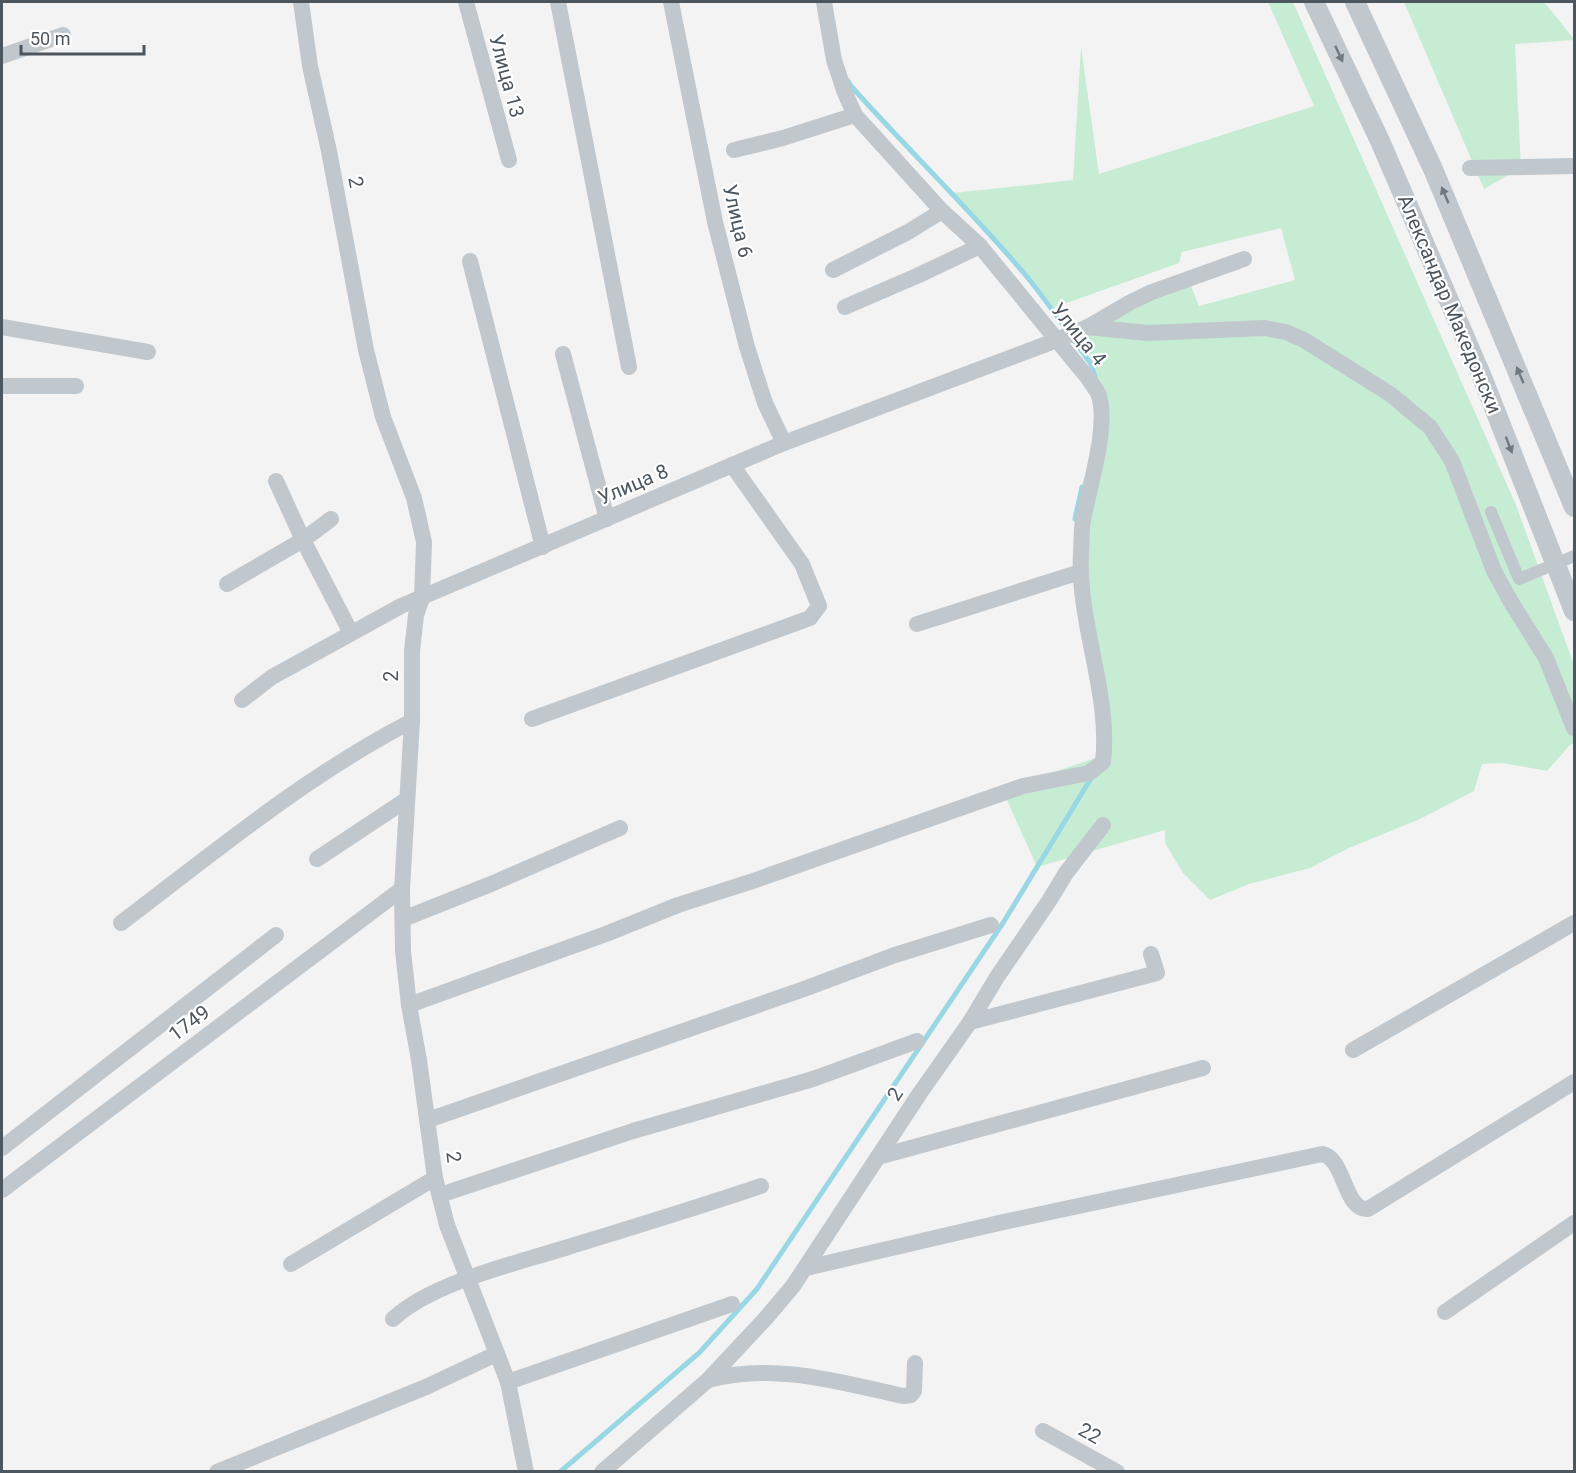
<svg xmlns="http://www.w3.org/2000/svg" width="1576" height="1473" font-family="Roboto,sans-serif">
<style>
.green{fill:#c7ecd4}
.lines{fill:none;stroke-linecap:round;stroke-linejoin:round}
.stream{stroke:#9ad7e4;stroke-width:5}
.minor{stroke:#c0c7cd;stroke-width:16}
.tertiary{stroke:#c0c7cd;stroke-width:20}
.pedestrian-bridge{stroke:#c0c7cd;stroke-width:12}
.oneway{fill:#6f787f}
.labels{text-anchor:middle;stroke-width:4.5;stroke-linejoin:round;paint-order:stroke}
.street-label{font-size:20px;fill:#4c565e;stroke:#fff}
</style>
<rect width="100%" height="100%" fill="#f4f3f3"/>
<g class="green">
<polygon points="1268,2 1293,2 1516,505 1574,665 1574,743 1570,745 1547,771 1503,763 1482,764 1474,791 1420,819 1349,848 1310,868 1249,884 1210,900 1183,873 1165,843 1165,830 1037,867 1002,789 1102,756 1073,574 1076,510 1091,456 1102,399 1084,336 1189,281 1199,306 1295,280 1281,228 1182,252 1179,263 1050,309 1024,274 953,193 1073,180 1081,47 1099,174 1314,106"/>
<polygon points="1404,2 1544,2 1574,39 1574,40 1515,44 1521,168 1484,189"/>
</g>
<g class="lines">
<g class="stream">
<path d="M848,81L851,86C907,149 968,207 1022,271C1047,300 1068,333 1091,364L1095,377"/>
<polyline points="1075,519 1082,487"/>
<polyline points="560,1472 699,1353 757,1289 1003,923 1093,775"/>
</g>
<g class="minor">
<polyline points="301,2 310,66 329,151 366,350 383,417 414,498 424,542 422,598 416,615 412,651 412,721 402,889 403,951 409,1005 419,1060 435,1178 447,1225 508,1382 526,1472"/>
<polyline points="466,2 509,160"/>
<polyline points="558,2 629,367"/>
<polyline points="671,2 715,222 747,347 765,403 784,443"/>
<polyline points="2,56 63,35"/>
<polyline points="734,150 783,138 855,115"/>
<polyline points="1470,168 1574,166"/>
<polyline points="470,261 543,547"/>
<polyline points="833,270 908,232 942,211"/>
<polyline points="845,307 919,275 980,246"/>
<polyline points="2,327 148,352"/>
<polyline points="1088,327 1148,333 1264,328 1286,332 1304,340 1390,394 1430,427 1452,461 1494,571 1511,602 1546,658 1574,728"/>
<polyline points="563,354 607,519"/>
<polyline points="2,386 76,386"/>
<polyline points="276,481 303,540 351,633"/>
<polyline points="227,584 303,540 331,519"/>
<polyline points="917,624 1080,572"/>
<polyline points="242,700 272,677 401,606 784,443 1057,340 1088,327 1131,302 1152,292 1244,259"/>
<polyline points="532,719 810,618 819,606 802,564 732,465"/>
<polyline points="317,859 406,800"/>
<polyline points="403,919 491,884 620,828"/>
<path d="M121,923C215,852 307,775 412,721"/>
<path d="M409,1005L606,934L678,905L753,881L1023,786L1089,773L1103,762C1111,693 1077,623 1081,552C1082,542 1081,531 1083,520C1089,488 1110,423 1098,393C1095,388 1091,383 1088,378L980,246L942,211L855,115L845,93L834,60L824,2"/>
<polyline points="970,1022 1157,973 1151,954"/>
<polyline points="1353,1050 1574,923"/>
<polyline points="428,1120 804,989 895,955 991,925"/>
<polyline points="2,1148 276,935"/>
<polyline points="878,1157 1203,1068"/>
<polyline points="2,1190 402,889"/>
<polyline points="440,1195 633,1131 813,1079 917,1041"/>
<polyline points="291,1264 435,1178"/>
<path d="M806,1268L999,1223L1322,1154C1345,1158 1344,1211 1368,1209L1574,1082"/>
<polyline points="1445,1312 1574,1223"/>
<path d="M393,1319C431,1283 514,1264 565,1248C630,1228 696,1208 761,1186"/>
<path d="M708,1380C774,1362 839,1382 903,1396L911,1395L914,1391L915,1363"/>
<polyline points="508,1382 732,1304"/>
<polyline points="1043,1431 1117,1472"/>
<polyline points="217,1472 426,1387 496,1354"/>
<polyline points="602,1472 708,1380 766,1318 793,1286 920,1093 970,1022 997,977 1049,901 1066,873 1103,825"/>
</g>
<g class="tertiary">
<polyline points="1314,2 1380,141 1482,377 1574,611"/>
<polyline points="1355,2 1433,169 1574,507"/>
</g>
<polyline class="pedestrian-bridge" points="1491,512 1519,579 1574,556"/>
</g>
<defs><path id="oneway-solid" d="M-6-.8H1V-3.2L6.5 0L1 3.2V.8H-6Z" transform="scale(1.5)"/></defs>
<g class="oneway">
<use href="#oneway-solid" transform="translate(1339 54) rotate(65)"/>
<use href="#oneway-solid" transform="translate(1445 195) rotate(-113)"/>
<use href="#oneway-solid" transform="translate(1520 375) rotate(-113)"/>
<use href="#oneway-solid" transform="translate(1509 445) rotate(69)"/>
</g>
<g class="labels">
<g class="street-label">
<text transform="translate(507 76) rotate(75)" y="7">Улица 13</text>
<text transform="translate(356 182) rotate(80)" y="7">2</text>
<text transform="translate(738 221) rotate(77)" y="7">Улица 6</text>
<text transform="translate(1450 304) rotate(67)" y="7">Александар Македонски</text>
<text transform="translate(1079 334) rotate(51)" y="7">Улица 4</text>
<text transform="translate(633 484) rotate(-23)" y="7">Улица 8</text>
<text transform="translate(391 676) rotate(-90)" y="7">2</text>
<text transform="translate(189 1023) rotate(-37)" y="7">1749</text>
<text transform="translate(895 1094) rotate(-57)" y="7">2</text>
<text transform="translate(454 1157) rotate(83)" y="7">2</text>
<text transform="translate(1090 1433) rotate(29)" y="7">22</text>
</g>
</g>
<rect width="1576" height="1473" fill="none" stroke="#4c565e" stroke-width="6"/>
<path d="M21 45v9h123v-9" fill="none" stroke="#4c565e" stroke-width="3"/>
<text x="30" y="45" font-size="18" fill="#4c565e" stroke="#ffffff" stroke-width="4.5" paint-order="stroke">50 m</text>
</svg>
